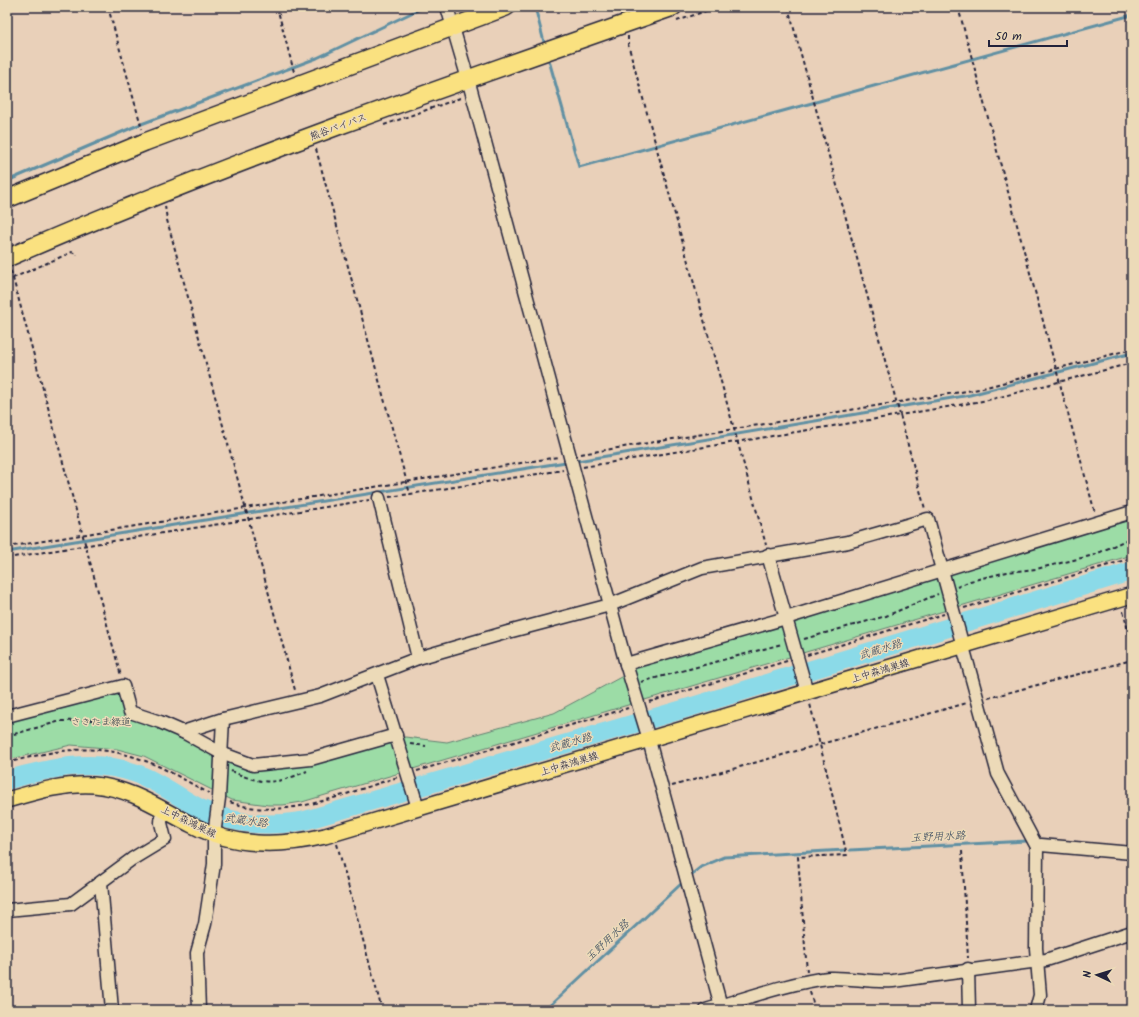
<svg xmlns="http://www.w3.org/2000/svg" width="1139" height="1017" font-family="Kalam,'Klee One',sans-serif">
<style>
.green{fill:#9cdca6;stroke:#5f7f70}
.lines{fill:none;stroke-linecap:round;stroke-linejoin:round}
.stream{stroke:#6190a3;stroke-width:3}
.river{stroke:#8bdae8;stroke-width:19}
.minor-casing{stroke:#22223b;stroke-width:15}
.major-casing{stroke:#22223b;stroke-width:18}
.highway-casing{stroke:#22223b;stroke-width:20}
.path{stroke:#22223b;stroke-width:2;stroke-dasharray:4 3;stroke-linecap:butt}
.minor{stroke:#ecdab8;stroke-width:12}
.major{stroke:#fae180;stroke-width:15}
.highway{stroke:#fae180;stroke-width:17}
.labels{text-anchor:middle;stroke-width:3;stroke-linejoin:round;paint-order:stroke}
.street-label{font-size:10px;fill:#22223b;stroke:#ecdab8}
.park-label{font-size:10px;fill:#3a4750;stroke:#ecdab8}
.water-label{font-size:11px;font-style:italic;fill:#37475e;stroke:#ecdab8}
</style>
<rect width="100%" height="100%" fill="#e9d0b9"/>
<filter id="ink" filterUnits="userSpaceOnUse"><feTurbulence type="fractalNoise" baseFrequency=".025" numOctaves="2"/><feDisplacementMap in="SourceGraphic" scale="8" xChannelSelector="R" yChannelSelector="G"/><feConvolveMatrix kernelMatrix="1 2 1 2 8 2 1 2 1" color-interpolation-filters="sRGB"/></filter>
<g filter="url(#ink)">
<polygon class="green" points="1132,518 1132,555 302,802 283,805 268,805 232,800 144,756 117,749 71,745 7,760 7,720 122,690 129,716 161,726 254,767 405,737 447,742 554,713 621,677 633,673 632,667"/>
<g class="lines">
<g class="stream">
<polyline points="535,7 545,46"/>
<polyline points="548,57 579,167 1132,15"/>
<polyline points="7,181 136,126 317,58 424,7"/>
<polyline points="577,461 970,395 1132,353"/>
<polyline points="7,552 566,462"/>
<polyline points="850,850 1028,841"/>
<polyline points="691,875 701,867 724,857 845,850"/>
<polyline points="545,1010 681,884"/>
</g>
<path class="river" d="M7,780C49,768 92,758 135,773C158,781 178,797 199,808C231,824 268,827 303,821L684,709L1132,571"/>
<defs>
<g id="minor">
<polyline points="447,7 468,79 626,664 647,733 722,1010"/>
<polyline points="379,498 418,658"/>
<polyline points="768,555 807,692"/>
<polyline points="626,664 786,618 1132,512"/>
<polyline points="377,675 418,808"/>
<polyline points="7,716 123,686 130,712 160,722 183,732 221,753 253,765 311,759 396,735"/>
<polyline points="183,732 223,719 320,696 418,658 508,632 610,605 702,568 848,542 928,519 998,774 1037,847 1036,948 1040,995 1036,1010"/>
<polyline points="1037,847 1041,845 1132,853"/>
<polyline points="101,883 112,1010"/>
<polyline points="7,910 71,904 132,859 165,839 161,823 162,809"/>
<polyline points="968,969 969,1010"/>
<polyline points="199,1010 197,953 205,924 214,864 214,835 219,798 223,719"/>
<path d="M706,1010C744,999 791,982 829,978C850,977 872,983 893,981L1046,960L1132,932"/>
</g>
<path id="major" d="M7,800C35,792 64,783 94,785C131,788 160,809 192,825C235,847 279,847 325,836L1132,595"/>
<g id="highway">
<polyline points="7,199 145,142 506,7"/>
<path d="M7,258C225,163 449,85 673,7"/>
</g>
</defs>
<use href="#minor" class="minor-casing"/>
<use href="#major" class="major-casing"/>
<use href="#highway" class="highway-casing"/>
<g class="path">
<polyline points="108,7 142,129"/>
<polyline points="277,7 294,72"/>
<polyline points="788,7 900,415 988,400 1132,363"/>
<polyline points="958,7 1095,513"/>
<polyline points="677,21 717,7"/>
<polyline points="628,36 628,44 766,545"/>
<polyline points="384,125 463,97"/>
<polyline points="316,149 410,494 563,470"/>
<polyline points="165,206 167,220 295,690"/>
<polyline points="11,271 121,676"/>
<polyline points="13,278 72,252 77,255"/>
<polyline points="581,454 979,389 1132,349"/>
<polyline points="583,467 900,415 925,509"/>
<polyline points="389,497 410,494"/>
<polyline points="7,547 558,457"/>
<polyline points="7,558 369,500"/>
<polyline points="957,587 970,581 1007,572 1036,569 1094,555 1132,537"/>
<polyline points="964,608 1132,558"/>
<polyline points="1123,611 1132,645"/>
<polyline points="804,639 886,616 938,594"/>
<polyline points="807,655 944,614"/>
<polyline points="641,682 782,644"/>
<polyline points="988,698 1132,660"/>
<polyline points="649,702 787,661"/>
<polyline points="7,736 61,721 94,720 128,723"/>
<polyline points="410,744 426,746"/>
<path d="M7,763C54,750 95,742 143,760C166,768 187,782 209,793"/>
<path d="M231,771C263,785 275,785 307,771"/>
<polyline points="417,771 628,708"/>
<polyline points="672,786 967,703"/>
<path d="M230,802C285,822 345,793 398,777"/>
<polyline points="337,844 382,1010"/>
<polyline points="962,851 968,958"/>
<polyline points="807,972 798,857 847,855 810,704"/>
<polyline points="810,992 815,1010"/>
<polyline points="1123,1010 1132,1007"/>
</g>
<use href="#minor" class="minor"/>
<use href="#major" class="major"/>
<use href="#highway" class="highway"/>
</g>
</g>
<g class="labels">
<g class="street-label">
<text transform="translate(338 126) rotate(-20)" y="4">熊谷バイパス</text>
<text transform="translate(880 670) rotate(-17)" y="4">上中森鴻巣線</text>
<text transform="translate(569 763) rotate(-17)" y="4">上中森鴻巣線</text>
<text transform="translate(189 821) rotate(26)" y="4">上中森鴻巣線</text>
</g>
<g class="park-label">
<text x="101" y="725">さきたま緑道</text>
</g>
<g class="water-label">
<text transform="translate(880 649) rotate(-17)" y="4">武蔵水路</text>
<text transform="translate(570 742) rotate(-16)" y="4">武蔵水路</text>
<text transform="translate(246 820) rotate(8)" y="4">武蔵水路</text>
<text transform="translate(938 836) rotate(-3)" y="4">玉野用水路</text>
<text transform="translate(607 940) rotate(-43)" y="4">玉野用水路</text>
</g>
</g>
<rect width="1139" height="1017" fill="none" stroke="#ecdab8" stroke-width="24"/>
<rect x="12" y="12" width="1115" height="993" fill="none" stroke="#22223b" stroke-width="1.5" filter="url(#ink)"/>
<g transform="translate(1097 975) rotate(274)" stroke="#ecdab8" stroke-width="3" paint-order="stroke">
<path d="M0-3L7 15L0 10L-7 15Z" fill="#22223b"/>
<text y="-6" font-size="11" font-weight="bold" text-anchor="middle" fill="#22223b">N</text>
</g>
<path d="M989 40v6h78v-6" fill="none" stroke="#22223b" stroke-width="2"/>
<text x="995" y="40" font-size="12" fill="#22223b" stroke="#ecdab8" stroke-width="3" paint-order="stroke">50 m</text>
</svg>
